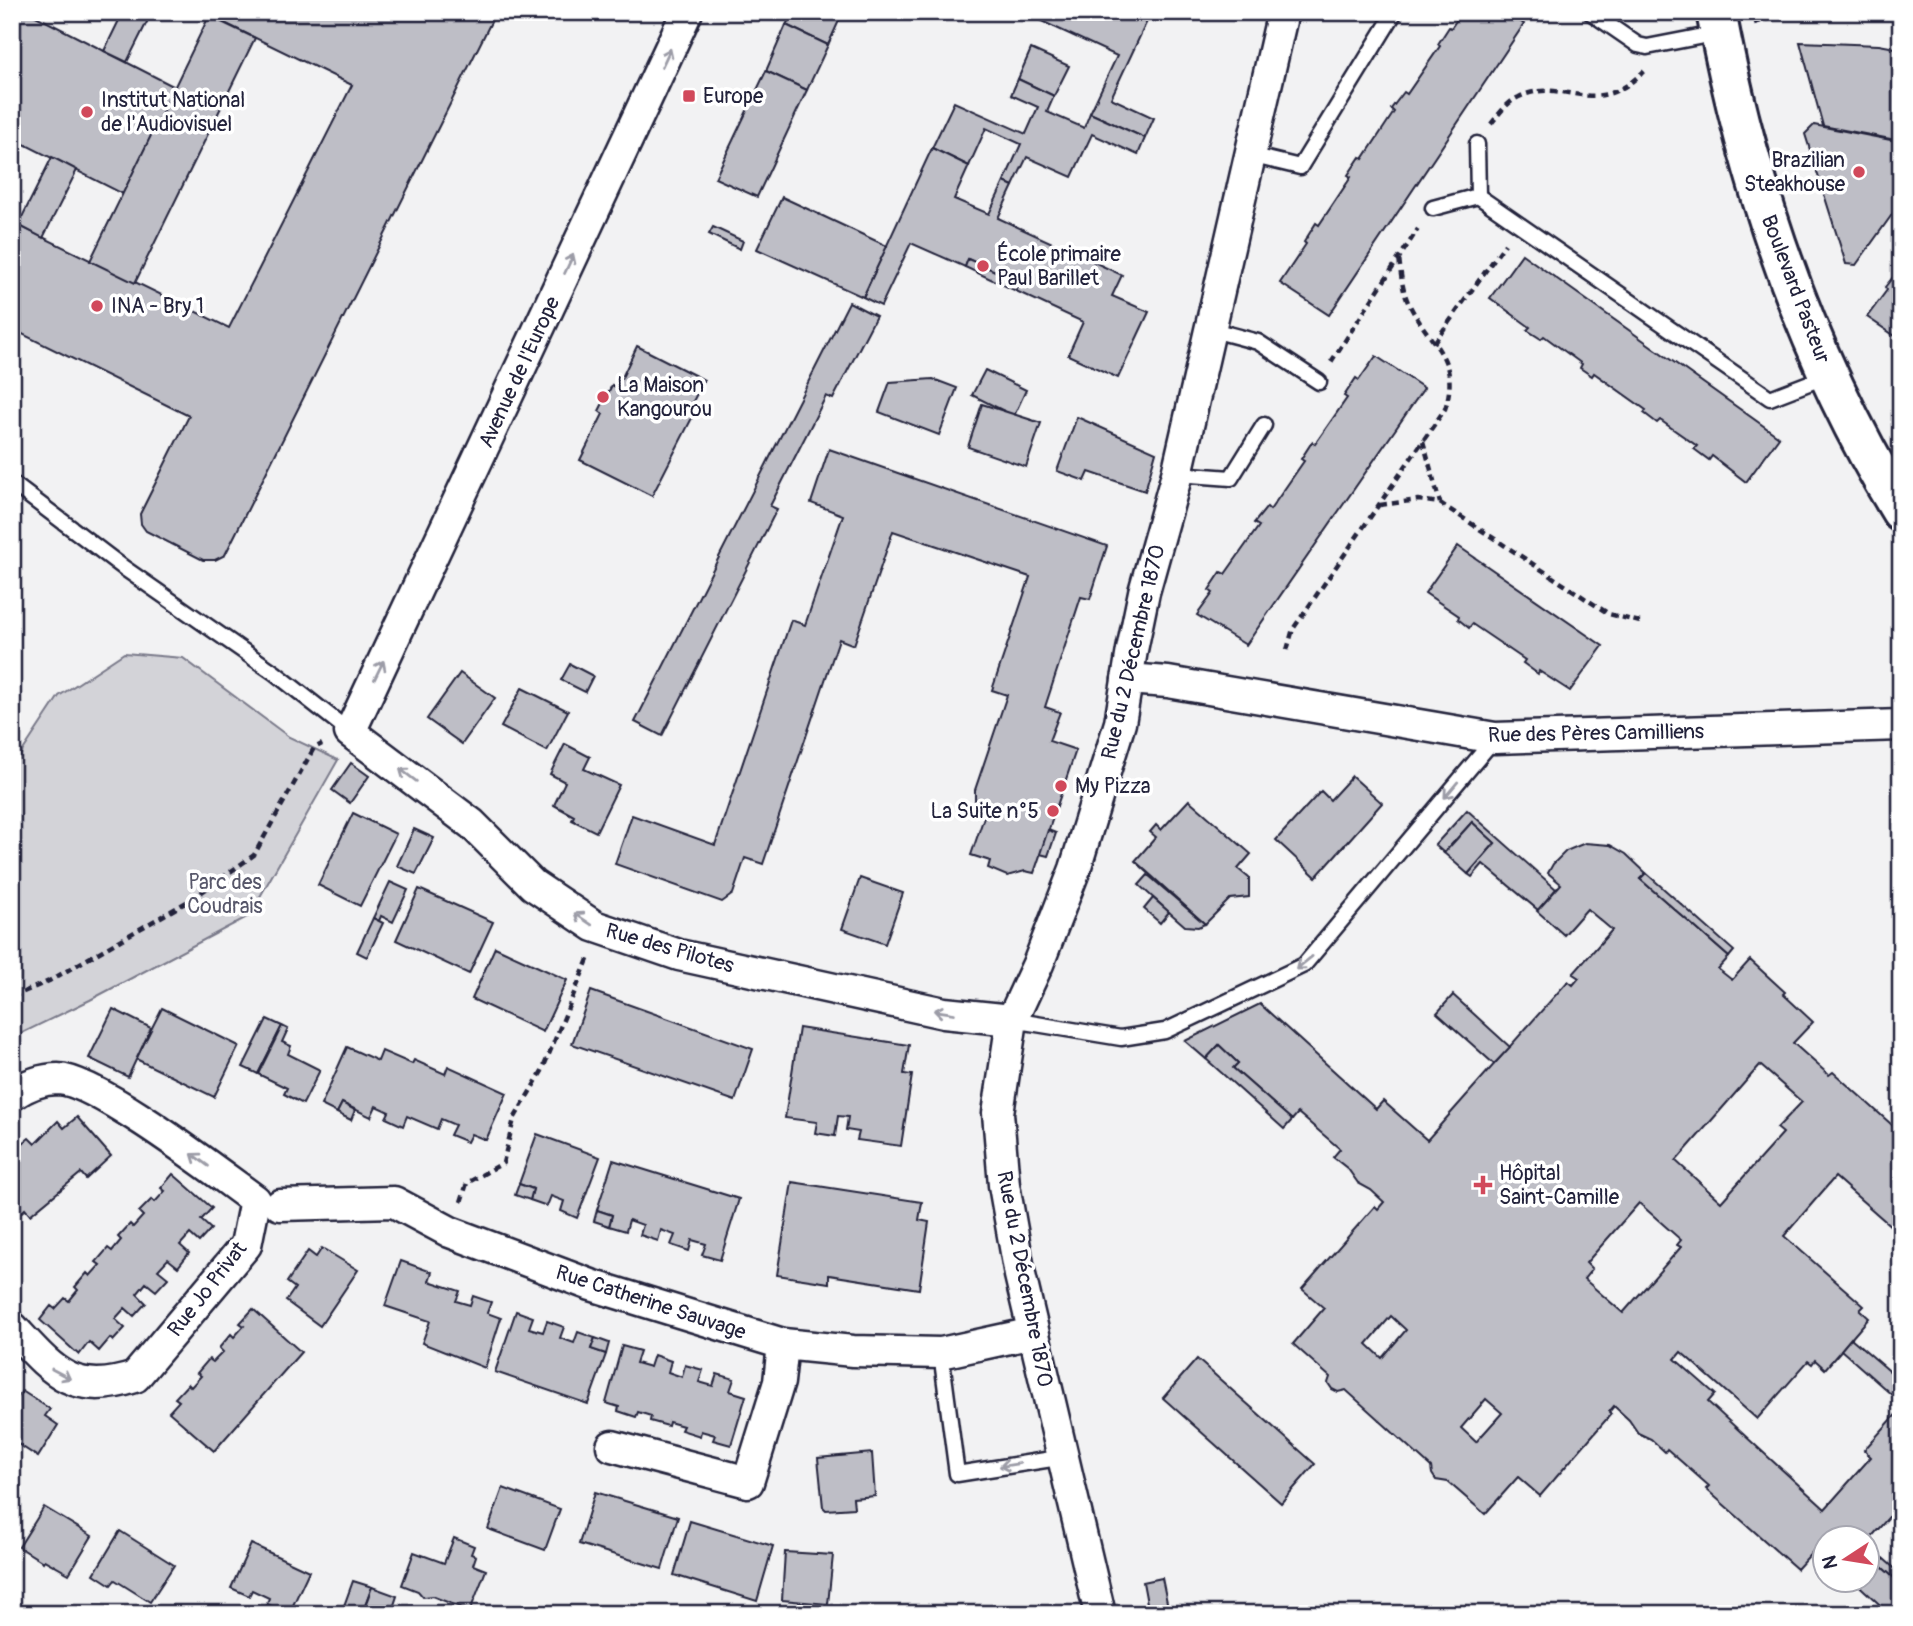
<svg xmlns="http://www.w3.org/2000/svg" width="1913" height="1626" font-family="Pangolin,sans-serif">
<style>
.green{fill:#d3d3d8;stroke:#7a7a8a;stroke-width:2}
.building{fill:#bebec6;stroke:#22223b;stroke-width:2;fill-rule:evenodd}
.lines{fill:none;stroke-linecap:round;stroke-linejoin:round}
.service-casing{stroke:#22223b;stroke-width:19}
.minor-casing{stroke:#22223b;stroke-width:35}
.secondary-casing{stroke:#22223b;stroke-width:44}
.path{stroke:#22223b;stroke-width:4.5;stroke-dasharray:7 5;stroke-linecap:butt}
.service{stroke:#fff;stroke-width:14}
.minor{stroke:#fff;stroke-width:30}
.secondary{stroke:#fff;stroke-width:38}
.oneway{stroke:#9c9ca7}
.poi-dot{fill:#d1495b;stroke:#fff;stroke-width:2.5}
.labels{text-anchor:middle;stroke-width:7;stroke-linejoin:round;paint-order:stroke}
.poi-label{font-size:21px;fill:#22223b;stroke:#fff;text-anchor:start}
.street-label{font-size:21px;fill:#22223b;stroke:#fff}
.park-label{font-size:21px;fill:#57576a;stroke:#fff}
</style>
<rect width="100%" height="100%" fill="#f2f2f3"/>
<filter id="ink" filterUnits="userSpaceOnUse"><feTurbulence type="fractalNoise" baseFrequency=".0143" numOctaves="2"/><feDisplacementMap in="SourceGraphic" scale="14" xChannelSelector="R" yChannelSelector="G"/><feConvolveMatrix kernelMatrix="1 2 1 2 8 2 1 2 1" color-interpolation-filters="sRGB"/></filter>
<g filter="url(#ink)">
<polygon class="green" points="124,653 183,658 289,737 338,760 249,916 90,1000 12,1038 12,767 59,696"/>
<g class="building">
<polygon points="12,12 28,12 175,87 123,194 12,138"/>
<polygon points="123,12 152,12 127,62 104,51"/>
<polygon points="202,12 496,12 225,555 215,560 203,560 146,531 141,524 140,514 189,416 12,329 12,222 229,328 352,85"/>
<polygon points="793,12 843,12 828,45 786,25"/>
<polygon points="1022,12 1139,12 1149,17 1111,98 1154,118 1145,138 1090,113 1117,56"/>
<polygon points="1462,12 1506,12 1524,24 1329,315 1280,283 1306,244 1304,242 1316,223 1319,225 1351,177 1348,175 1360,157 1363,159 1394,112 1391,109 1404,92 1407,94 1440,46 1438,44 1449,27 1451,28"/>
<polygon points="209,16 255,38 135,283 90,261"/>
<polygon points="786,25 828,45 807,90 766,71"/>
<polygon points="1800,42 1879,45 1901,49 1901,141 1823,126"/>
<polygon points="1031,49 1069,66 1054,96 1018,79"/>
<polygon points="766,71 807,90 757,197 715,178"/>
<polygon points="1018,79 1054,96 1047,112 1084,128 1090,113 1145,138 1138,155 1092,134 1072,177 1027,157 1013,186 1004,182 1021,144 986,128 969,166 932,148 954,102 1026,134 1038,107 1011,95"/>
<polygon points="1814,125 1901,142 1901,202 1856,265 1846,264 1805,134"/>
<polygon points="932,148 969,166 954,199 989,214 1004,182 1013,186 998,218 1122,275 1112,296 1149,312 1118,378 1068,355 1083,322 1016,291 1020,282 968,259 965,267 911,243 881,306 863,297"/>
<polygon points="52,157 77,170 43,238 18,225"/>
<polygon points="782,197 887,246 863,297 757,249"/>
<polygon points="713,227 743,241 740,249 709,234"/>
<polygon points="1522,254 1779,437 1746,482 1712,456 1709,460 1694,449 1697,446 1660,420 1657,423 1644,413 1646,410 1594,373 1592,376 1580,368 1582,364 1544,336 1541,339 1527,330 1530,327 1490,298"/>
<polygon points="968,259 1020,282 1016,291 965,267"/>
<polygon points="1901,272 1901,340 1867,317 1887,290 1885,287 1893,277 1896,279"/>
<polygon points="849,302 876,316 833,399 826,396 770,506 777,509 662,736 635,722"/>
<polygon points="637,346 704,380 687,413 693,416 652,496 580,460 603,414 599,411 612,385 617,388"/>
<polygon points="1376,356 1424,388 1246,645 1197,615 1213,593 1209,590 1221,572 1225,574 1259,526 1254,523 1267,507 1270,510 1304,461 1301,459 1312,442 1315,444 1347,398 1344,396 1356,378 1359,380"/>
<polygon points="985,370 1026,390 1014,416 972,395"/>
<polygon points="933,379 957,388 939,435 879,412 890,382"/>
<polygon points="982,404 1041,423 1026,467 968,447"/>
<polygon points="1077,417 1156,452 1145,491 1089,472 1085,481 1057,471"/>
<polygon points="829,449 1107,546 1090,599 1081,597 1045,707 1060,712 1049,741 1076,750 1034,873 1025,871 1007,876 988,868 990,861 971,855 985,814 975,805 975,790 1007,695 992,690 1030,577 893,531 854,645 839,639 763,864 745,858 733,894 722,902 615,864 632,815 715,845 791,620 805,625 843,515 811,503"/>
<polygon points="1458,546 1603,646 1570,691 1539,671 1538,674 1523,663 1525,660 1472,624 1469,628 1458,619 1459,616 1425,593"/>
<polygon points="570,664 593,676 585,692 561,680"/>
<polygon points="460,673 495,698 462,744 427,719"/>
<polygon points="522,688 568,711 547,751 501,727"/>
<polygon points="565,744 590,757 584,769 619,785 596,832 572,820 574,816 554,805 565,782 550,774"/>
<polygon points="351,763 369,776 350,803 332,790"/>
<polygon points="1352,776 1382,803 1316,877 1276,840 1321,791 1330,800"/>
<polygon points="1189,800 1251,854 1238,869 1249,878 1249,897 1230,899 1205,924 1135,861 1156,837 1150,832 1156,825 1161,830"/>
<polygon points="1467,810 1556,889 1538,910 1483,864 1472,877 1468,874 1495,843 1472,822 1444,853 1435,845"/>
<polygon points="353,813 396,834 360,906 318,885"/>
<polygon points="1472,822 1495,843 1468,874 1444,853"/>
<polygon points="414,829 434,838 416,874 397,866"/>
<polygon points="1048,830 1056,833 1048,856 1040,854"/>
<path d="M1585,843L1610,845L1626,854L1646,873L1640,879L1729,957L1718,969L1732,980L1750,960L1785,992L1783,994L1813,1022L1793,1043L1829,1075L1833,1072L1901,1133V1235L1835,1177L1784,1236L1864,1306L1860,1310L1869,1318L1825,1369L1815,1360L1812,1364L1808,1361L1757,1419L1681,1352L1675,1359L1715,1394L1708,1402L1825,1509L1871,1457L1864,1450L1901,1409V1503L1868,1541V1538H1826V1556L1816,1548L1797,1569L1706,1489L1709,1486L1667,1449L1665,1452L1651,1439L1638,1433L1629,1420L1614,1406L1609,1412L1611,1414L1540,1496L1518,1477L1485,1514L1448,1482L1436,1480L1432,1474L1431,1467L1346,1390L1338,1392L1332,1389L1328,1383L1330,1377L1293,1344L1324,1308L1302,1289L1375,1206L1378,1209L1384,1202L1371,1190L1358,1183L1348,1169L1333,1157L1340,1149L1298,1113L1292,1120L1233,1068L1238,1063L1219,1045L1206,1059L1185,1041L1260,1004L1376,1109L1383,1101L1427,1140L1568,981L1573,985L1579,978L1573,974L1612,930L1587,909L1564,935L1537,911L1561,884L1548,873L1553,864L1566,851ZM1760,1065L1802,1102L1777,1128L1783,1133L1721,1202L1676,1161ZM1639,1203L1681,1240L1677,1245L1681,1247L1623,1313L1584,1279L1592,1269L1586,1263ZM1391,1316L1406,1330L1382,1358L1367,1344ZM1486,1399L1502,1413L1476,1442L1461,1428Z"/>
<polygon points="1646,873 1734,951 1729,957 1640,879"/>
<polygon points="1148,875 1205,924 1198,927 1185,926 1169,912 1139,885"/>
<polygon points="860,878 903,893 885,944 842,929"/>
<polygon points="390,882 408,890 393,922 381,916 379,921 373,918"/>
<polygon points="419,889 493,922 469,974 396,940"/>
<polygon points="1153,898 1169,912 1160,923 1144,909"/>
<polygon points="373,918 383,923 367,957 357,952"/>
<polygon points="495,947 567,980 543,1032 472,999"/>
<polygon points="591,991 753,1049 735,1101 572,1044"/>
<polygon points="1453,995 1510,1047 1494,1064 1437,1013"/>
<polygon points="162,1008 239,1046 214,1097 136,1059"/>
<polygon points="113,1009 151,1028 128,1077 89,1058"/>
<polygon points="267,1019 282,1026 258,1074 243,1067"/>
<polygon points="282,1026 288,1029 282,1042 291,1046 288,1054 320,1070 303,1104 284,1094 287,1088 258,1074"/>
<polygon points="799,1028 909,1045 904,1074 912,1075 901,1146 857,1140 859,1132 846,1130 848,1117 838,1116 835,1136 815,1133 817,1122 785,1118"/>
<polygon points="1219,1045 1238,1063 1233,1068 1292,1120 1284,1129 1206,1059"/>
<polygon points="347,1047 378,1061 382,1051 412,1064 414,1060 445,1074 448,1066 507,1093 486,1140 471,1134 467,1142 450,1135 455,1125 441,1119 437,1129 407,1116 403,1126 386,1118 389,1112 376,1106 371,1117 342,1103 337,1113 321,1105"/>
<polygon points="342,1103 355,1110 351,1120 337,1113"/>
<polygon points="77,1117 111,1156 86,1179 81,1173 30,1215 25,1209 12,1221 12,1152 29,1138 35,1144 58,1121 64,1128"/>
<polygon points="537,1134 600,1157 577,1218 561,1211 564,1201 551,1196 547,1206 530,1200 533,1189 519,1184"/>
<polygon points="613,1160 739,1199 720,1260 702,1255 706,1244 692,1240 689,1251 671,1245 675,1235 661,1230 658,1241 640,1235 643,1225 629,1220 626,1231 609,1226 612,1215 597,1210"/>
<polygon points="173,1174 212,1208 201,1220 211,1229 199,1242 190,1234 180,1245 189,1253 178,1267 168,1259 158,1270 168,1278 156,1291 146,1283 137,1294 146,1303 134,1316 125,1308 115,1319 125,1328 113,1341 110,1338 99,1351 89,1342 79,1355 40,1320 51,1306 55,1309 65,1298 69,1301 78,1290 75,1287 87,1273 90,1276 100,1265 96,1262 108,1248 112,1251 121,1240 118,1237 130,1224 133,1227 143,1216 139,1212 152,1199 155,1202 165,1191 161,1188"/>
<polygon points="792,1182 922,1202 919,1220 929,1222 919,1289 829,1275 829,1283 777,1275"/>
<polygon points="519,1184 533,1189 530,1200 515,1195"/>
<polygon points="597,1210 612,1215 609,1226 594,1221"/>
<polygon points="322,1248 358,1270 320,1326 286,1301 295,1288 287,1282 308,1251 316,1257"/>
<polygon points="401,1261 432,1272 429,1281 460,1291 456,1301 470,1305 473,1296 491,1302 487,1313 501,1318 485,1368 422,1343 430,1321 385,1306"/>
<polygon points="253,1309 301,1352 214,1451 169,1412 179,1401 175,1398 188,1384 191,1387 201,1376 197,1373 209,1359 213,1362 223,1352 219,1348 231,1334 234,1337 244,1326 240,1323"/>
<polygon points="516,1311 533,1317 529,1328 543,1332 547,1321 564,1327 560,1338 574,1343 578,1332 595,1338 591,1349 606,1354 588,1404 495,1372"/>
<polygon points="595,1338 609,1343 606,1354 591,1349"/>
<polygon points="1851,1338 1901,1381 1901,1403 1841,1350"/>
<polygon points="622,1346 640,1351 636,1363 650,1367 654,1355 671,1361 668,1372 682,1377 685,1365 703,1370 699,1382 713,1386 717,1374 734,1379 730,1391 746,1396 731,1445 713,1440 715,1435 701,1431 700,1436 681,1430 683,1426 669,1422 668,1426 650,1421 651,1416 638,1412 636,1417 618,1411 619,1407 606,1403"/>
<polygon points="1197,1359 1315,1464 1281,1503 1163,1398"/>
<polygon points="22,1391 50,1409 45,1416 58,1425 38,1457 12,1440 12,1395 17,1398"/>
<polygon points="872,1453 875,1496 853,1498 854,1508 826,1510 823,1507 818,1458"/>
<polygon points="503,1488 560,1509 545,1550 488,1529"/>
<polygon points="595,1492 678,1517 662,1569 579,1544"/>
<polygon points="44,1507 92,1536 69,1574 44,1560 43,1562 19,1547"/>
<polygon points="690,1521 773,1546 757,1601 674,1575"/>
<polygon points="120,1531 174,1565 150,1602 115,1580 111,1585 94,1574"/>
<polygon points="454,1538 474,1546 471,1554 476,1556 473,1565 486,1570 470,1611 432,1596 423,1597 418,1591 402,1585 414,1552 444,1563"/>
<polygon points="251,1544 309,1571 289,1614 267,1604 269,1598 252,1590 249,1596 231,1588"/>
<polygon points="1868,1545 1901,1574 1901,1584 1868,1555"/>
<polygon points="785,1552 833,1555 828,1604 782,1600"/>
<polygon points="1868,1555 1901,1584 1901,1614 1890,1614 1853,1580 1868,1580"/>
<polygon points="1162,1578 1169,1612 1149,1614 1143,1582"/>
<polygon points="353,1581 372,1587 362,1614 341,1614"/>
<polygon points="372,1587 397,1596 391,1614 362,1614"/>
</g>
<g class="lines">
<defs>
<g id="service">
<polyline points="1590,12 1638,45 1647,47 1719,33"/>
<polyline points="1477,144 1478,196"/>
<polyline points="1250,155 1300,167 1395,12"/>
<polyline points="1433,208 1478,196 1770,398 1827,376"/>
<polyline points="1209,329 1258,342 1319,382"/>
<polyline points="1177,474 1231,478 1264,425"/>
<polyline points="12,483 124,568 275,673 350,732"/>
<polyline points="1012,1020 1121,1038 1165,1031 1304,965 1495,738"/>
<polyline points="941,1353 957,1474 1052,1459 1062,1454"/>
</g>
<g id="minor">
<polyline points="687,12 350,732 472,824 533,885 594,926 679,955 944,1013 1012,1020"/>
<polyline points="1127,679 1168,682 1495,738 1901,725"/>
<path d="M12,1095C25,1086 42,1079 58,1079C97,1080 219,1174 255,1200L246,1245L135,1377C72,1398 52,1370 12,1327"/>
<polyline points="280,1205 394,1202 450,1232 591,1285 783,1344 853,1351 941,1353 1033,1333"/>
<polyline points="612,1446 748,1482 779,1382 783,1344"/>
<polyline points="1100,1614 1020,1275 1004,1185 998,1113 1012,1020 1038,964 1075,869 1120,723 1132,650 1144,592 1177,474 1283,12"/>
</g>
<path id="secondary" d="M1716,12C1749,187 1808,359 1901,511"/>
</defs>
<use href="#service" class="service-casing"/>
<use href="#minor" class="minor-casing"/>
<use href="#secondary" class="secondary-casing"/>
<g class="path">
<polyline points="1827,12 1901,17"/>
<polyline points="1754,23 1791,12"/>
<path d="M1491,124C1499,114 1507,102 1519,97C1565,75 1593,122 1644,71"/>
<polyline points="1434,343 1505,244"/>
<polyline points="1331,362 1418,229"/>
<polyline points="1423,441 1440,503"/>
<polyline points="1380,505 1418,500 1440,503 1609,614 1640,622"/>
<path d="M1287,650L1293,629L1445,409C1461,359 1431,346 1410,306C1402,292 1401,274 1399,258"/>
<polyline points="12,997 49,981 192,899 254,855 314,748 322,744"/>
<polyline points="461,1202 467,1183 503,1163 514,1119 542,1071 589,957"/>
</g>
<use href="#service" class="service"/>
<use href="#minor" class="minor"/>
<use href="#secondary" class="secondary"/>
</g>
<defs><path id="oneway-shaft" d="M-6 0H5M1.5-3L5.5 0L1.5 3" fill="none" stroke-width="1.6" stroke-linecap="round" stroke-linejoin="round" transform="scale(1.75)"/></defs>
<g class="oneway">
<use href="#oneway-shaft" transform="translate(666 58) rotate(-65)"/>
<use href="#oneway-shaft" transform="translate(569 264) rotate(-65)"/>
<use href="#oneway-shaft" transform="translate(379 670) rotate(-64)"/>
<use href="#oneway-shaft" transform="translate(408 775) rotate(-143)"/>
<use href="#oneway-shaft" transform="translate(1451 790) rotate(130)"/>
<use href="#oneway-shaft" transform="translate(583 919) rotate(-146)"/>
<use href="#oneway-shaft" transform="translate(1304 963) rotate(141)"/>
<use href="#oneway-shaft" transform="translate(944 1012) rotate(-171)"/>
<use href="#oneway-shaft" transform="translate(200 1160) rotate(-144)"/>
<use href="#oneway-shaft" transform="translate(61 1374) rotate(28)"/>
<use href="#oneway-shaft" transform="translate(1010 1465) rotate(171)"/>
</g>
</g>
<g class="poi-dot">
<rect x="682" y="89" width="14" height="14" rx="3.5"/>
<circle cx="87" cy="112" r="7"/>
<circle cx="1859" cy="172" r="7"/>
<circle cx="983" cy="266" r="7"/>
<circle cx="97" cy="306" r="7"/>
<circle cx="603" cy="397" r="7"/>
<circle cx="1061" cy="786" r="7"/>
<circle cx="1053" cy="811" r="7"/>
<path d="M1479.5 1174.5h7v7h7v7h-7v7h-7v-7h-7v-7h7z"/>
</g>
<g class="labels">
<g class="poi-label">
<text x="703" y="103">Europe</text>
<text x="101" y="107">Institut National<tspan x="101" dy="24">de l'Audiovisuel</tspan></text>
<text x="1845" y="167" text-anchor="end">Brazilian<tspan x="1845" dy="24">Steakhouse</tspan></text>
<text x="997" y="261">École primaire<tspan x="997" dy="24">Paul Barillet</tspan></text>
<text x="111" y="313">INA - Bry 1</text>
<text x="617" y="392">La Maison<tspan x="617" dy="24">Kangourou</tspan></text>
<text x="1075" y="793">My Pizza</text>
<text x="1039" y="818" text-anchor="end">La Suite n°5</text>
<text x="1499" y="1180">Hôpital<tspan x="1499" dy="24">Saint-Camille</tspan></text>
</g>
<g class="street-label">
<text transform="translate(1796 289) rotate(69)" y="7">Boulevard Pasteur</text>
<text transform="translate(519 372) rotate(-65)" y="7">Avenue de l'Europe</text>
<text transform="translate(1133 652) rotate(-77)" y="7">Rue du 2 Décembre 1870</text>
<text transform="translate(1596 733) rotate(-1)" y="7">Rue des Pères Camilliens</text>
<text transform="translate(670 948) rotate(16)" y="7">Rue des Pilotes</text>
<text transform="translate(1025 1279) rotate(79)" y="7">Rue du 2 Décembre 1870</text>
<text transform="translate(207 1289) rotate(-52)" y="7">Rue Jo Privat</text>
<text transform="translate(651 1302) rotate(18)" y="7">Rue Catherine Sauvage</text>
</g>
<g class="park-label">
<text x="225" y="889">Parc des<tspan x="225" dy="24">Coudrais</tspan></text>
</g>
</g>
<rect width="1913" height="1626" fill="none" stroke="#fff" stroke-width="42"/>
<rect x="21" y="21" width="1871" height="1584" fill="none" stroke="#22223b" stroke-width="2.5" filter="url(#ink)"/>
<g transform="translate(1846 1559) rotate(258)"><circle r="33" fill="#ffffff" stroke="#a7a7b1" stroke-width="2"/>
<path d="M0-5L12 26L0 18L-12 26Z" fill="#d1495b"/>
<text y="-10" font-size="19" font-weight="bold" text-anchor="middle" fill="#22223b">N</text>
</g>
</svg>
